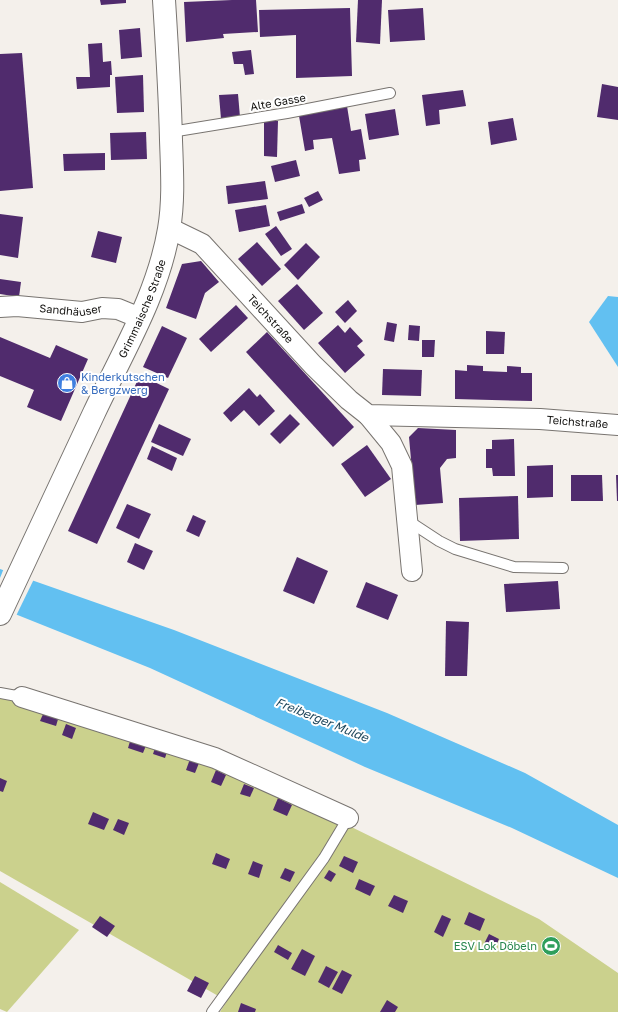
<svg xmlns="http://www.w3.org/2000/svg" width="618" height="1012" font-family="'Golos Text',sans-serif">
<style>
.green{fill:#cbd18d}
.water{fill:#62c0f1}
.pier{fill:#f4f0eb}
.building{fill:#502b6d}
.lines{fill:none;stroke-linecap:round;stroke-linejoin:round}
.lane-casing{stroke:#787470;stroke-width:12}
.street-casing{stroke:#787470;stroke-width:22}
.secondary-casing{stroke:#787470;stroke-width:24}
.lane{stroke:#fff;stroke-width:10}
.street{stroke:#fff;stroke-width:20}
.secondary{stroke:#fff;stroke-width:22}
.labels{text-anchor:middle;stroke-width:4;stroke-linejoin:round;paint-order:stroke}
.street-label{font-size:11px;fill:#141311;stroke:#fff}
.shop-label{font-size:11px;fill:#366cbe;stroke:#fff;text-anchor:start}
.leisure-label{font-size:11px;fill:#27864d;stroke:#fff;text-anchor:end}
.water-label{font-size:12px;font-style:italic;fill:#1f475c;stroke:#fff}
</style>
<rect width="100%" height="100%" fill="#f4f0eb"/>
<g class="green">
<polygon points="0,696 25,701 184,754 331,817 539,919 618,973 618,1012 220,1012 227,1001 0,871"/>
<polygon points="0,882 79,930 7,1012 0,1009"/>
</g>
<g class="water">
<polygon points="608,296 618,297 618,367 589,322"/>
<polygon points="0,569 174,630 387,713 525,773 618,825 618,878 512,828 365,767 150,668 0,608"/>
</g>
<polygon class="pier" points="4,568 34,579 16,616 0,610 0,578"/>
<g class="building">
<polygon points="100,0 126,0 126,3 101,5"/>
<polygon points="232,0 256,0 258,32 223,34 224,38 186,42 184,2"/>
<polygon points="358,0 382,0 380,44 356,42"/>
<polygon points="350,8 352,76 296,78 296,35 260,37 259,10"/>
<polygon points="423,8 425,40 390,42 388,10"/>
<polygon points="140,28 142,57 121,59 119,30"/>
<polygon points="102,43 103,62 111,61 112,75 110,75 110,87 77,89 76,77 90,77 88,44"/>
<polygon points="251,50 254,74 245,75 243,64 234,64 232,52"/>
<polygon points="22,53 33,188 0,191 0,54"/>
<polygon points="143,75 144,112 117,113 115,77"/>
<polygon points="602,84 618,87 618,120 597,117"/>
<polygon points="463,90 466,106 439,110 440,124 426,126 422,95"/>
<polygon points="238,94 240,117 221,119 219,95"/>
<polygon points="347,106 351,131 361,129 366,159 359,160 360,171 339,174 332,138 313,140 314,149 305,151 299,116"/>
<polygon points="395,109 399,135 369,140 365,114"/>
<polygon points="513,118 517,140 491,145 488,122"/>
<polygon points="264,121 278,121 277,157 264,156"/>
<polygon points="146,132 147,159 111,160 110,133"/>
<polygon points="105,153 105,170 64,171 63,154"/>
<polygon points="296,160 300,176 275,182 271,166"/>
<polygon points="265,181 268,199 228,204 226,186"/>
<polygon points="318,191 323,200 309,207 304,198"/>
<polygon points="302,204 305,213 280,221 277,212"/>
<polygon points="266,205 270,226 239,232 235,210"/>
<polygon points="0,214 23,217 18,258 0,255"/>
<polygon points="276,226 292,249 281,256 265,234"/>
<polygon points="98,231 122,237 116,263 91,257"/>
<polygon points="257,242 281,269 262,286 238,259"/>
<polygon points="306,243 320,257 298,280 284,265"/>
<polygon points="201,261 219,282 205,293 196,319 166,308 182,264"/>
<polygon points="0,279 21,282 19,297 0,294"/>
<polygon points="297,284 323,313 304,330 278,301"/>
<polygon points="348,300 357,311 345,323 335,312"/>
<polygon points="236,305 248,318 211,352 199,339"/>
<polygon points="387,322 397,324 394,342 384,340"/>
<polygon points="338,325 345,333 350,327 363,341 357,346 365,355 345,373 318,343"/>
<polygon points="409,325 420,326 419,341 408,340"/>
<polygon points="162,326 187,338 168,378 143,367"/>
<polygon points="486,331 505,332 504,354 486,354"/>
<polygon points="267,332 354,427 333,447 246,352"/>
<polygon points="0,337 50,358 56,345 88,359 61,421 27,407 34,390 0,376"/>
<polygon points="422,340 435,340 434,357 422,357"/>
<polygon points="467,365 483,366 483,371 507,372 507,366 521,367 521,373 532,373 532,401 455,399 455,370 467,371"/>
<polygon points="383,369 422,370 421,396 382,395"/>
<polygon points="140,375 169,389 97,544 68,531"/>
<polygon points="249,388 257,397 260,394 275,411 259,426 244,410 231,422 223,413"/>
<polygon points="290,414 300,424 280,444 270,434"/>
<polygon points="159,424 191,439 183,456 151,442"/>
<polygon points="418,428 456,430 456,458 447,459 440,468 443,503 415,505 409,437"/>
<polygon points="514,439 515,476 493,476 492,468 486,468 486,449 492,449 492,440"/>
<polygon points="367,445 391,479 365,497 341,464"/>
<polygon points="152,446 177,458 172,471 147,459"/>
<polygon points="553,465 553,497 527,498 527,466"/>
<polygon points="571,475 602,475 603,501 571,501"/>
<polygon points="616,475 618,475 618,501 617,501"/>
<polygon points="518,496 519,539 460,541 459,498"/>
<polygon points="127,504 151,514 139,539 116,528"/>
<polygon points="193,515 206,521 199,537 186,531"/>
<polygon points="135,543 153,551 144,570 127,562"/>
<polygon points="297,557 328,571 314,604 283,591"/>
<polygon points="558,581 560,609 506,612 504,584"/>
<polygon points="366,582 398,595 388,620 356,607"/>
<polygon points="446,621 469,622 467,676 445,676"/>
<polygon points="44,712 59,716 56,726 40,721"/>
<polygon points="66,724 76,728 72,739 62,735"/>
<polygon points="131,738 147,743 143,753 128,748"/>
<polygon points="156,745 168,749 165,758 153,754"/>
<polygon points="190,759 199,763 195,773 186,770"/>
<polygon points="216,770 226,775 221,786 211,782"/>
<polygon points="0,778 7,781 3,792 0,791"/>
<polygon points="244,784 254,788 250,797 240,794"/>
<polygon points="278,798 292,805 287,816 273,810"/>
<polygon points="93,812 109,819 104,830 88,824"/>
<polygon points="118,819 129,823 124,835 113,830"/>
<polygon points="216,853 230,859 226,869 212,864"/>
<polygon points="344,856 358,862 353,873 339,866"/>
<polygon points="253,861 263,865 259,878 248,874"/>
<polygon points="285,868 295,872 290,882 280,878"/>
<polygon points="329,870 336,874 331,882 324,878"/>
<polygon points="359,879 375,886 370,896 355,889"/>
<polygon points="394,895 408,901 403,913 388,906"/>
<polygon points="469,912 485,919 480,931 464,924"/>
<polygon points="442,915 451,919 443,937 434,932"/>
<polygon points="100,916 115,926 107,937 92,927"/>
<polygon points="489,934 499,939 494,951 483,946"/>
<polygon points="278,945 292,953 288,960 274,952"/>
<polygon points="302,949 315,956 305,976 291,969"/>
<polygon points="326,966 338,972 329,988 318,982"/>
<polygon points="342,970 352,975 342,994 332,989"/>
<polygon points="195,976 209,983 201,998 187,991"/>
<polygon points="387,1000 398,1007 395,1012 380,1012"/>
<polygon points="241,1003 256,1009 255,1012 238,1012"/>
</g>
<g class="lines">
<defs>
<g id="lane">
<polyline points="171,132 287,113 390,93"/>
<polyline points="407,520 439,541 455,549 514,567 563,568"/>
<polyline points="0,693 22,697"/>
<polyline points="212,1012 324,858 348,818"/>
</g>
<g id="street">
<path id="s1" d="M169,228L202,244L313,365L349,400L368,415L540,419L618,425"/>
<path id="s2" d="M0,307L17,306L82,312L102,308L118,309L140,318"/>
<polyline points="368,415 391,443 402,466 412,571"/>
<polyline points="22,697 215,758 348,818"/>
</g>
<g id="secondary">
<path id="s3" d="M0,614C32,547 62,480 94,413C122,353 158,295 169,229C174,200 172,170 171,140C170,94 167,47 164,0"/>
</g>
</defs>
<use href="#lane" class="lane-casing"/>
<use href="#street" class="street-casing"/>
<use href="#secondary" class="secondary-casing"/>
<use href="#lane" class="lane"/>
<use href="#street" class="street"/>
<use href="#secondary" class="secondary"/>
</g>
<defs>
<symbol id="shop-disc" viewBox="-11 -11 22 22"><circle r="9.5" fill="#3f7fe0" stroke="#fff"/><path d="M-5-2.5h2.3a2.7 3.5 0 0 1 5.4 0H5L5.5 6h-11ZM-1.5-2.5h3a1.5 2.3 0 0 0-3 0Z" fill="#fff"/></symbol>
<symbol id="stadium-disc" viewBox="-11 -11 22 22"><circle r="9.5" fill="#2e9e5b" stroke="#fff"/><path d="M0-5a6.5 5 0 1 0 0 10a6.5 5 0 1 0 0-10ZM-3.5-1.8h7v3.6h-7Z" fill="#fff"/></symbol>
</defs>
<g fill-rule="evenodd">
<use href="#shop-disc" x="56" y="372" width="22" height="22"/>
<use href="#stadium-disc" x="540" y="935" width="22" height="22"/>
</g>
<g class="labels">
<g class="street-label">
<text transform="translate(278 102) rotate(-10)" y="4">Alte Gasse</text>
<text dy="4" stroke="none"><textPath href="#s2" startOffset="71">Sandhäuser</textPath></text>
<text dy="4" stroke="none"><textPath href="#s3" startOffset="337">Grimmaische Straße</textPath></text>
<text dy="4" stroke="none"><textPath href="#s1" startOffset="138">Teichstraße</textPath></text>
<text dy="4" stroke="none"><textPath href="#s1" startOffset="485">Teichstraße</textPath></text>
</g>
<g class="shop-label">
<text x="81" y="381">Kinderkutschen<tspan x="81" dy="13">&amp; Bergzwerg</tspan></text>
</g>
<g class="leisure-label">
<text x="537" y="950">ESV Lok Döbeln</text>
</g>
<g class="water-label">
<text transform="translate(322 720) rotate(22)" y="4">Freiberger Mulde</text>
</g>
</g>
</svg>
